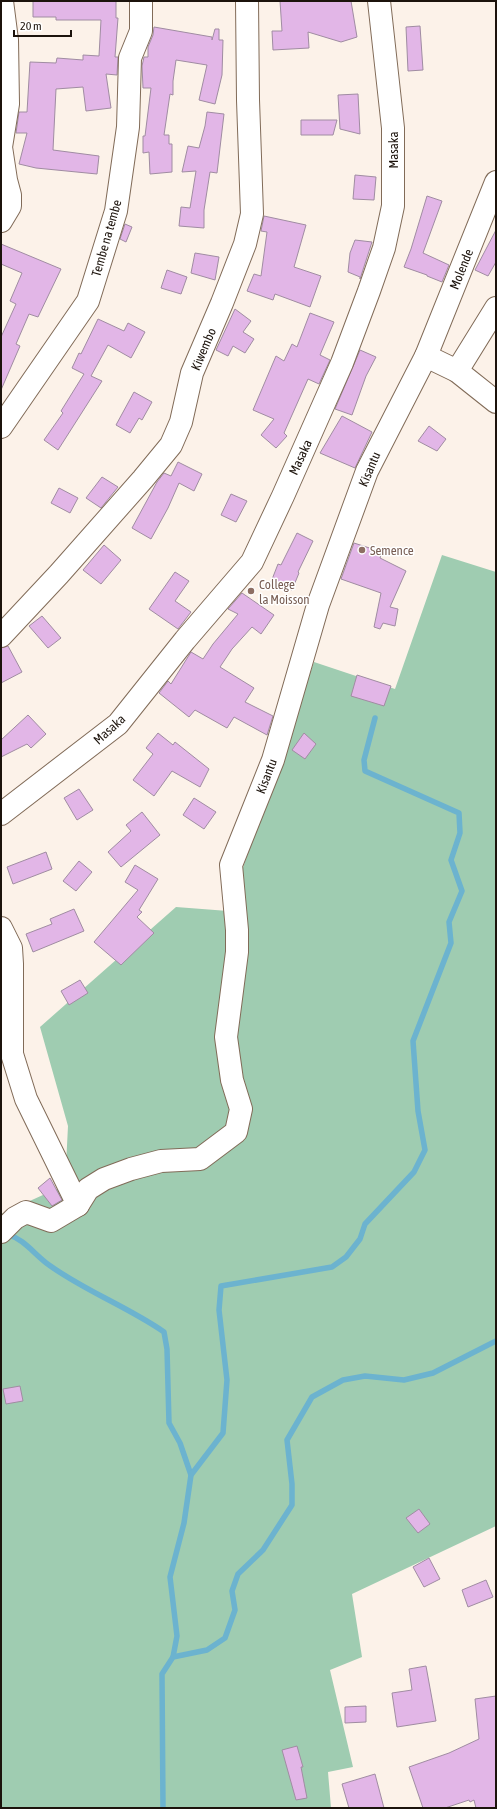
<svg xmlns="http://www.w3.org/2000/svg" width="497" height="1809" font-family="'Asap Condensed',sans-serif">
<style>
.green{fill:#9fccb1}
.lines{fill:none;stroke-linecap:round;stroke-linejoin:round}
.stream{stroke:#6cb3cf;stroke-width:5.5}
.building{fill:#e2b6e7;stroke:#a08ca2}
.street-casing{stroke:#816b58;stroke-width:24}
.street{stroke:#fff;stroke-width:22}
.education-dot{fill:#8d6e63;stroke:#fff;stroke-width:1.5}
.labels{text-anchor:middle;stroke-width:3;stroke-linejoin:round;paint-order:stroke}
.street-label{font-size:13px;fill:#1c130c;stroke:#fff}
.education-label{font-size:13px;fill:#785e54;stroke:#fff;text-anchor:start}
</style>
<rect width="100%" height="100%" fill="#fcf2e9"/>
<polygon class="green" points="442,555 496,572 496,1526 352,1594 362,1657 330,1670 353,1767 328,1772 331,1808 1,1808 1,1214 65,1185 68,1126 40,1027 176,907 228,911 314,662 395,689"/>
<g class="lines">
<g class="stream">
<path d="M7,1234C24,1239 35,1255 49,1265C85,1291 128,1307 164,1332L167,1349L169,1423L180,1443L191,1475"/>
<polyline points="173,1657 177,1636 170,1577 184,1523 191,1475 223,1433 227,1380 219,1310 221,1286 332,1267 346,1257 360,1239 365,1224 414,1172 425,1150 418,1111 413,1041 451,943 449,922 462,891 451,860 460,833 459,813 365,771 364,760 375,718"/>
<polyline points="163,1808 162,1674 173,1657 207,1650 225,1638 235,1610 232,1591 238,1574 263,1550 292,1505 292,1484 287,1440 312,1397 343,1380 365,1376 404,1380 433,1373 496,1341"/>
</g>
</g>
<g class="building">
<polygon points="33,1 116,1 116,18 118,18 115,57 118,57 117,75 106,74 111,108 86,111 83,87 56,89 53,150 99,156 97,174 36,168 19,164 27,133 16,133 19,112 27,112 30,62 56,63 57,58 83,60 83,55 99,56 101,20 56,20 56,17 33,17"/>
<polygon points="280,1 351,1 357,37 341,42 308,32 309,48 273,50 272,31 282,31"/>
<polygon points="420,26 423,70 408,71 406,27"/>
<polygon points="154,27 212,37 212,40 215,29 219,29 219,40 223,40 222,75 215,104 199,100 207,65 176,60 173,81 173,95 170,94 164,135 169,135 169,144 172,144 172,172 150,174 149,152 143,153 143,136 145,136 151,88 143,88 142,66 144,57 148,57 148,47 153,35"/>
<polygon points="358,94 360,134 340,129 338,95"/>
<polygon points="207,112 224,114 217,173 210,172 204,210 204,228 179,226 181,207 190,208 196,171 182,172 188,146 199,148 205,126"/>
<polygon points="301,120 337,120 333,135 301,135"/>
<polygon points="355,175 376,177 374,200 353,199"/>
<polygon points="427,196 442,201 423,253 449,265 442,282 427,276 427,275 404,267 411,249"/>
<polygon points="264,216 306,225 294,267 321,276 310,307 275,294 273,300 247,291 254,274 261,276 267,232 261,231"/>
<polygon points="125,224 132,227 126,242 120,239"/>
<polygon points="496,230 496,262 488,276 475,270"/>
<polygon points="355,240 372,242 360,279 360,277 348,272 350,253"/>
<polygon points="1,244 61,269 38,317 29,314 16,344 20,346 1,390 1,337 16,304 10,301 22,273 1,264"/>
<polygon points="195,253 219,257 215,280 191,273"/>
<polygon points="167,270 187,277 181,294 161,288"/>
<polygon points="235,309 251,321 243,332 254,339 245,353 233,346 228,356 216,350"/>
<polygon points="310,313 334,322 320,355 330,360 319,384 308,379 284,433 287,436 276,448 261,435 274,419 253,410 276,356 284,361 292,344 297,347"/>
<polygon points="98,319 124,331 128,323 145,332 131,358 108,345 91,376 102,381 58,450 44,440 63,413 61,411 84,374 72,368 79,353 81,354"/>
<polygon points="360,350 376,357 366,376 352,415 335,409"/>
<polygon points="134,392 152,402 142,420 139,418 130,433 116,425"/>
<polygon points="342,416 372,432 355,468 320,453"/>
<polygon points="429,426 446,439 437,451 418,441"/>
<polygon points="178,462 202,474 194,491 179,483 168,508 151,539 132,528 157,482 164,473 171,476"/>
<polygon points="102,477 118,487 101,508 86,498"/>
<polygon points="59,488 78,498 70,513 51,503"/>
<polygon points="231,494 247,501 236,522 221,515"/>
<polygon points="297,533 313,541 298,572 299,573 292,590 271,582 278,564 281,565"/>
<polygon points="354,543 382,552 380,558 406,571 390,607 398,609 395,626 383,623 380,629 374,627 381,593 341,579"/>
<polygon points="104,545 121,560 101,584 83,570"/>
<polygon points="175,572 189,581 175,601 191,612 178,629 149,609"/>
<polygon points="242,593 274,615 261,634 252,627 232,649 220,667 254,688 245,702 273,716 267,735 234,717 227,728 195,710 189,717 159,693 168,681 171,684 191,652 203,659 213,644 238,614 228,609"/>
<polygon points="42,616 61,638 48,648 29,626"/>
<polygon points="8,646 22,672 1,683 1,648"/>
<polygon points="357,675 391,686 384,706 351,696"/>
<polygon points="28,715 46,734 31,748 27,744 1,757 1,740"/>
<polygon points="158,733 173,745 175,742 209,769 200,787 172,771 154,796 133,780 153,754 146,748"/>
<polygon points="304,733 316,744 305,759 292,750"/>
<polygon points="79,789 93,810 77,820 64,798"/>
<polygon points="194,798 216,812 204,829 183,815"/>
<polygon points="142,812 160,835 121,867 108,852 131,831 126,825"/>
<polygon points="46,852 52,869 13,884 7,867"/>
<polygon points="79,861 92,872 76,891 63,881"/>
<polygon points="135,865 158,879 139,910 142,912 137,917 154,933 121,965 94,942 138,890 125,882"/>
<polygon points="74,909 84,931 33,952 26,934 52,924 50,919"/>
<polygon points="80,980 88,993 69,1005 61,991"/>
<polygon points="50,1178 62,1200 52,1206 38,1188"/>
<polygon points="20,1386 23,1401 6,1404 3,1389"/>
<polygon points="419,1509 430,1524 418,1533 406,1518"/>
<polygon points="429,1558 440,1579 424,1587 413,1567"/>
<polygon points="486,1580 493,1597 468,1607 462,1590"/>
<polygon points="426,1666 436,1721 397,1727 392,1693 412,1690 409,1669"/>
<polygon points="496,1696 496,1808 476,1808 474,1800 470,1802 469,1800 445,1808 423,1808 409,1767 449,1753 479,1739 475,1699"/>
<polygon points="366,1706 366,1722 345,1723 345,1707"/>
<polygon points="297,1746 303,1767 301,1767 307,1798 296,1800 282,1750"/>
<polygon points="375,1774 384,1808 349,1808 342,1784"/>
</g>
<g class="lines">
<defs>
<g id="street">
<polyline points="1,221 10,206 10,195 6,180 1,147 8,104 7,40 2,1"/>
<polyline points="426,356 457,371 496,402"/>
<polyline points="457,371 496,308"/>
<polyline points="1,427 88,301 116,211 128,127 130,58 141,31 141,1"/>
<polyline points="1,636 59,574 143,479 171,445 181,422 192,373 222,303 245,244 252,214 248,100 247,1"/>
<polyline points="1,814 118,724 185,640 252,562 283,496 342,363 369,291 384,248 393,206 393,128 379,1"/>
<polyline points="1,928 11,948 12,964 12,1054 26,1099 78,1205"/>
<polyline points="1,1232 15,1218 26,1212 51,1221 78,1205 88,1189 104,1179 131,1169 161,1161 200,1159 236,1132 241,1109 232,1080 226,1037 237,952 237,930 231,865 273,760 318,605 367,471 426,356 496,182"/>
</g>
</defs>
<use href="#street" class="street-casing"/>
<use href="#street" class="street"/>
</g>
<g class="education-dot">
<circle cx="362" cy="550" r="4"/>
<circle cx="251" cy="591" r="4"/>
</g>
<g class="labels">
<g class="street-label">
<text transform="translate(393 150) rotate(-90)" y="5">Masaka</text>
<text transform="translate(106 238) rotate(-74)" y="5">Tembe na tembe</text>
<text transform="translate(461 269) rotate(-68)" y="5">Molende</text>
<text transform="translate(203 349) rotate(-67)" y="5">Kiwembo</text>
<text transform="translate(300 457) rotate(-65)" y="5">Masaka</text>
<text transform="translate(369 469) rotate(-67)" y="5">Kisantu</text>
<text transform="translate(109 729) rotate(-42)" y="5">Masaka</text>
<text transform="translate(266 776) rotate(-69)" y="5">Kisantu</text>
</g>
<g class="education-label">
<text x="370" y="555">Semence</text>
<text x="259" y="589">College<tspan x="259" dy="15">la Moisson</tspan></text>
</g>
</g>
<rect width="497" height="1809" fill="none" stroke="#1c130c" stroke-width="4"/>
<path d="M14 30v6h57v-6" fill="none" stroke="#1c130c" stroke-width="2"/>
<text x="20" y="30" font-size="12" fill="#1c130c" stroke="#ffffff" stroke-width="3" paint-order="stroke">20 m</text>
</svg>
